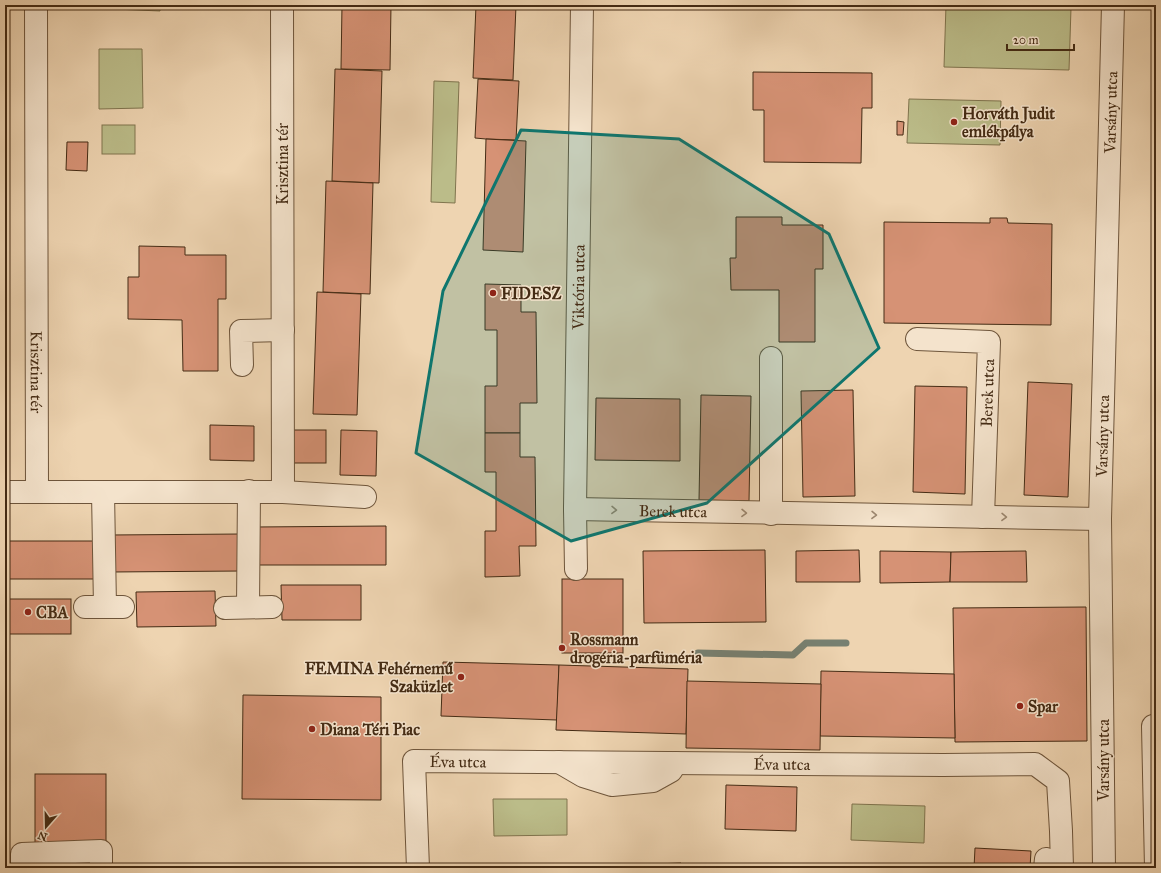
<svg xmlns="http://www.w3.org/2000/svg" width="1161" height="873" font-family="'IM FELL Great Primer',serif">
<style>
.green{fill:#bbbc89;stroke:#80744e}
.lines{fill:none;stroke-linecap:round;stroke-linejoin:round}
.stream{stroke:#778071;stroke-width:7}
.building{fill:#d69275;stroke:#442b14}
.minor-casing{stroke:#6e553b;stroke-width:24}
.minor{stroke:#f4e3cc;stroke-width:22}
.oneway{stroke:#9c8770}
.marked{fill:#0f766e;fill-opacity:0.2;stroke:#0f766e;stroke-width:3;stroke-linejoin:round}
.poi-dot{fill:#8f2418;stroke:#f4e3cc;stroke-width:1.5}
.labels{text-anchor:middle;stroke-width:3;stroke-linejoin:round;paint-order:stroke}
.poi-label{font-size:16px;font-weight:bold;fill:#442b14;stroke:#f4e3cc;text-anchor:start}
.street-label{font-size:16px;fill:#442b14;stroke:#f4e3cc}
</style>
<rect width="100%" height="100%" fill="#eed4b1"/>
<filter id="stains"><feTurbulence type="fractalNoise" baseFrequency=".005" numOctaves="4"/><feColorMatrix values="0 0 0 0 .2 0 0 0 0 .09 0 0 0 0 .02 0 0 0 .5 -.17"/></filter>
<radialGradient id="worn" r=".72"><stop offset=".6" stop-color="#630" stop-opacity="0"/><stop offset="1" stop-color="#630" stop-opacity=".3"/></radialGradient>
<g class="green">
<polygon points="70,5 160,5 160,11 69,7"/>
<polygon points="946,5 1071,8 1069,70 944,67"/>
<polygon points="99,49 142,49 143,108 99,109"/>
<polygon points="434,81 459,82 455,203 431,202"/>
<polygon points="909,99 1001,101 1000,145 907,143"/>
<rect x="102" y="125" width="33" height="29"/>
<polygon points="493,799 567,799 567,835 494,836"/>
<polygon points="852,804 925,806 924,843 851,840"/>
</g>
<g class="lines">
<polyline class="stream" points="698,653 793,655 806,643 846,643"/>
</g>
<g class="building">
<polygon points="342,5 391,5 390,70 341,69"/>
<polygon points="476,5 516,5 513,80 473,78"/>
<polygon points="335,69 382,71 379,183 332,181"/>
<polygon points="753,72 872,73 872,108 862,108 861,163 764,162 764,110 753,110"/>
<polygon points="478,79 519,81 516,140 486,139 475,138"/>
<polygon points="897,121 904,122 903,135 897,135"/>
<polygon points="486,139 526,141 523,252 483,250"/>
<polygon points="67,142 88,142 87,171 66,170"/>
<polygon points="326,181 373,183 370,294 323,292"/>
<polygon points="736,217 782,217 782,225 823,225 823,269 815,269 815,342 779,342 779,290 731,290 730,258 736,258"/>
<polygon points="990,218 1007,218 1008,223 1052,224 1051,325 884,323 884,222 990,223"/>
<polygon points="139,246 185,247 185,255 226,255 226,299 218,299 218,371 183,371 182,320 128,319 128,277 139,277"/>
<polygon points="485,284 521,285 521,312 536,312 537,403 520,403 520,433 485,433 485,386 497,386 497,330 485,330"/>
<polygon points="317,292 361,294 357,415 313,414"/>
<polygon points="1028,382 1072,384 1068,497 1024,495"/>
<polygon points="915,386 967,387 965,494 913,492"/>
<polygon points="853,390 855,496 803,497 801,391"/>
<polygon points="701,395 751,396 749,501 699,500"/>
<polygon points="596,398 680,399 680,461 595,460"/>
<polygon points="210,425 254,426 254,461 210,460"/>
<rect x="293" y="430" width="33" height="33"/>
<polygon points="341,430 377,431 376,476 340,475"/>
<polygon points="485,433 520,433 520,457 535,457 536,546 519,546 520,576 485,577 485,531 496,531 496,472 485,472"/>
<polygon points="386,526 386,565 254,565 254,527"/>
<polygon points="241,534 242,571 110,572 110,535"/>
<rect x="5" y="541" width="92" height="38"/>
<polygon points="765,550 766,622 644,623 643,551"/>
<polygon points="859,550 860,582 796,582 796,551"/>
<polygon points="880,551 951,552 950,582 880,583"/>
<polygon points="1026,551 1027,582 950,582 951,552"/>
<rect x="562" y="579" width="61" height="74"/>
<polygon points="281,585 361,585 361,620 282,620"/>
<polygon points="215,591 216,626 137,627 136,592"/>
<rect x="5" y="599" width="66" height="35"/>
<polygon points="1086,607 1087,741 955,742 953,608"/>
<polygon points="443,662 559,665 557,720 441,716"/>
<polygon points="559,665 688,669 686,734 556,730"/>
<polygon points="821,671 954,674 955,738 820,736"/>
<polygon points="687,681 821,684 820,750 686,748"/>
<polygon points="243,695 381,697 381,800 242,799"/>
<rect x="35" y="774" width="71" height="71"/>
<polygon points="726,785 797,787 796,831 725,829"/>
<polygon points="975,848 1031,851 1030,868 974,868"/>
<polygon points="681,863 681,868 628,868 628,865"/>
<polygon points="628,865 628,868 569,868 569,866"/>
<polygon points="919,865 975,867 974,868 919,868"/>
</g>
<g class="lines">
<defs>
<g id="minor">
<path id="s1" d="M36,5L37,492H283L282,5"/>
<polyline points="917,339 989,342 983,517"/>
<polyline points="242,365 241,331 283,330"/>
<polyline points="5,492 37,492"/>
<polyline points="103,492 105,607"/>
<polyline points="283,492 365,497"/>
<path id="s2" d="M575,509L1100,519"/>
<polyline points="771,514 771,358"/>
<path id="s3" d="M576,569L575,509L582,5"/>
<polyline points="85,607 123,607"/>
<polyline points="248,607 249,491"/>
<polyline points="225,608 272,607"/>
<polyline points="1153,726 1156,868"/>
<polyline points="559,762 583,776 612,785 653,781 671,771 676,763"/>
<polyline points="22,868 22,854 101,851 101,868"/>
<path id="s4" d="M418,868L414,761L943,765L1035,764L1058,781L1061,831L1062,868"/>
<polyline points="1045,868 1046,859"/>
<path id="s5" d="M1104,868L1100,519L1113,5"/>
</g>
</defs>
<use href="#minor" class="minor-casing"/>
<use href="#minor" class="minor"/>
</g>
<defs><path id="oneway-chevron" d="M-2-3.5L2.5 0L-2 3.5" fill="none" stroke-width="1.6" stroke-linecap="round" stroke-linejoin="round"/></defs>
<g class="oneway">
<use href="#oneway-chevron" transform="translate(614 510) rotate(1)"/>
<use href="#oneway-chevron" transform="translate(744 513) rotate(1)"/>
<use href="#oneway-chevron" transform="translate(874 515) rotate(1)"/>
<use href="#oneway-chevron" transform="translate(1004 517) rotate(1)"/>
</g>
<path class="marked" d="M521,130L679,139L829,234L879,348L707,503L571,541L416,453L443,291Z"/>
<g class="poi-dot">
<circle cx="954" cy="122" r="4"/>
<circle cx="493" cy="293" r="4"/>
<circle cx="28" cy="612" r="4"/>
<circle cx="562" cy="648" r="4"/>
<circle cx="461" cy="677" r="4"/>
<circle cx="1020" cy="706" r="4"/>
<circle cx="312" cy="729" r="4"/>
</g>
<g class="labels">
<g class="poi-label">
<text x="962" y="119">Horváth Judit<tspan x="962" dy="18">emlékpálya</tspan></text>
<text x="501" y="299">FIDESZ</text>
<text x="36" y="618">CBA</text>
<text x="570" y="645">Rossmann<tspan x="570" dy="18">drogéria-parfüméria</tspan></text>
<text x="453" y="674" text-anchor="end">FEMINA Fehérnemű<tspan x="453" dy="18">Szaküzlet</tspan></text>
<text x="1028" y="712">Spar</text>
<text x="320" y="735">Diana Téri Piac</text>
</g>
<g class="street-label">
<text dy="6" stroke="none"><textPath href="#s5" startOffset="756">Varsány utca</textPath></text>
<text transform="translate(282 164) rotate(-90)" y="6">Krisztina tér</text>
<text dy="6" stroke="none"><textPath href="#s3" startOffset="282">Viktória utca</textPath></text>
<text dy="6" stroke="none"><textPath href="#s1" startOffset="367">Krisztina tér</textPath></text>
<text transform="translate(987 393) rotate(-88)" y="6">Berek utca</text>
<text dy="6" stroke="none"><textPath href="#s5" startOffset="432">Varsány utca</textPath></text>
<text dy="6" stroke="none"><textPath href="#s2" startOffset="98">Berek utca</textPath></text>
<text transform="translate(1103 760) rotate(-90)" y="6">Varsány utca</text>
<text dy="6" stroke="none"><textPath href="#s4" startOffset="151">Éva utca</textPath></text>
<text dy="6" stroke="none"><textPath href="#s4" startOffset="475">Éva utca</textPath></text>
</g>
</g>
<rect width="1161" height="873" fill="none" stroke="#eed4b1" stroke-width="20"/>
<rect x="6" y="6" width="1149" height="861" fill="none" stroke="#442b14" stroke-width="2"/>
<rect x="10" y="10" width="1141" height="853" fill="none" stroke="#442b14"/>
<g transform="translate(46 827) rotate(200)" stroke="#f4e3cc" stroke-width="3" paint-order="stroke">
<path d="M0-3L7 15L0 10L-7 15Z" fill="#442b14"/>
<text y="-6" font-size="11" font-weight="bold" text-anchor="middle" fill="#442b14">N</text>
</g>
<path d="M1007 44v6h67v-6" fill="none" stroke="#442b14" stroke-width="2"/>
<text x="1013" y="44" font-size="12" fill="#442b14" stroke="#f4e3cc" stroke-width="3" paint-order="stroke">20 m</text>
<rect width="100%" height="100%" filter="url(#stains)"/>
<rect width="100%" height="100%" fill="url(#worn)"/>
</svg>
